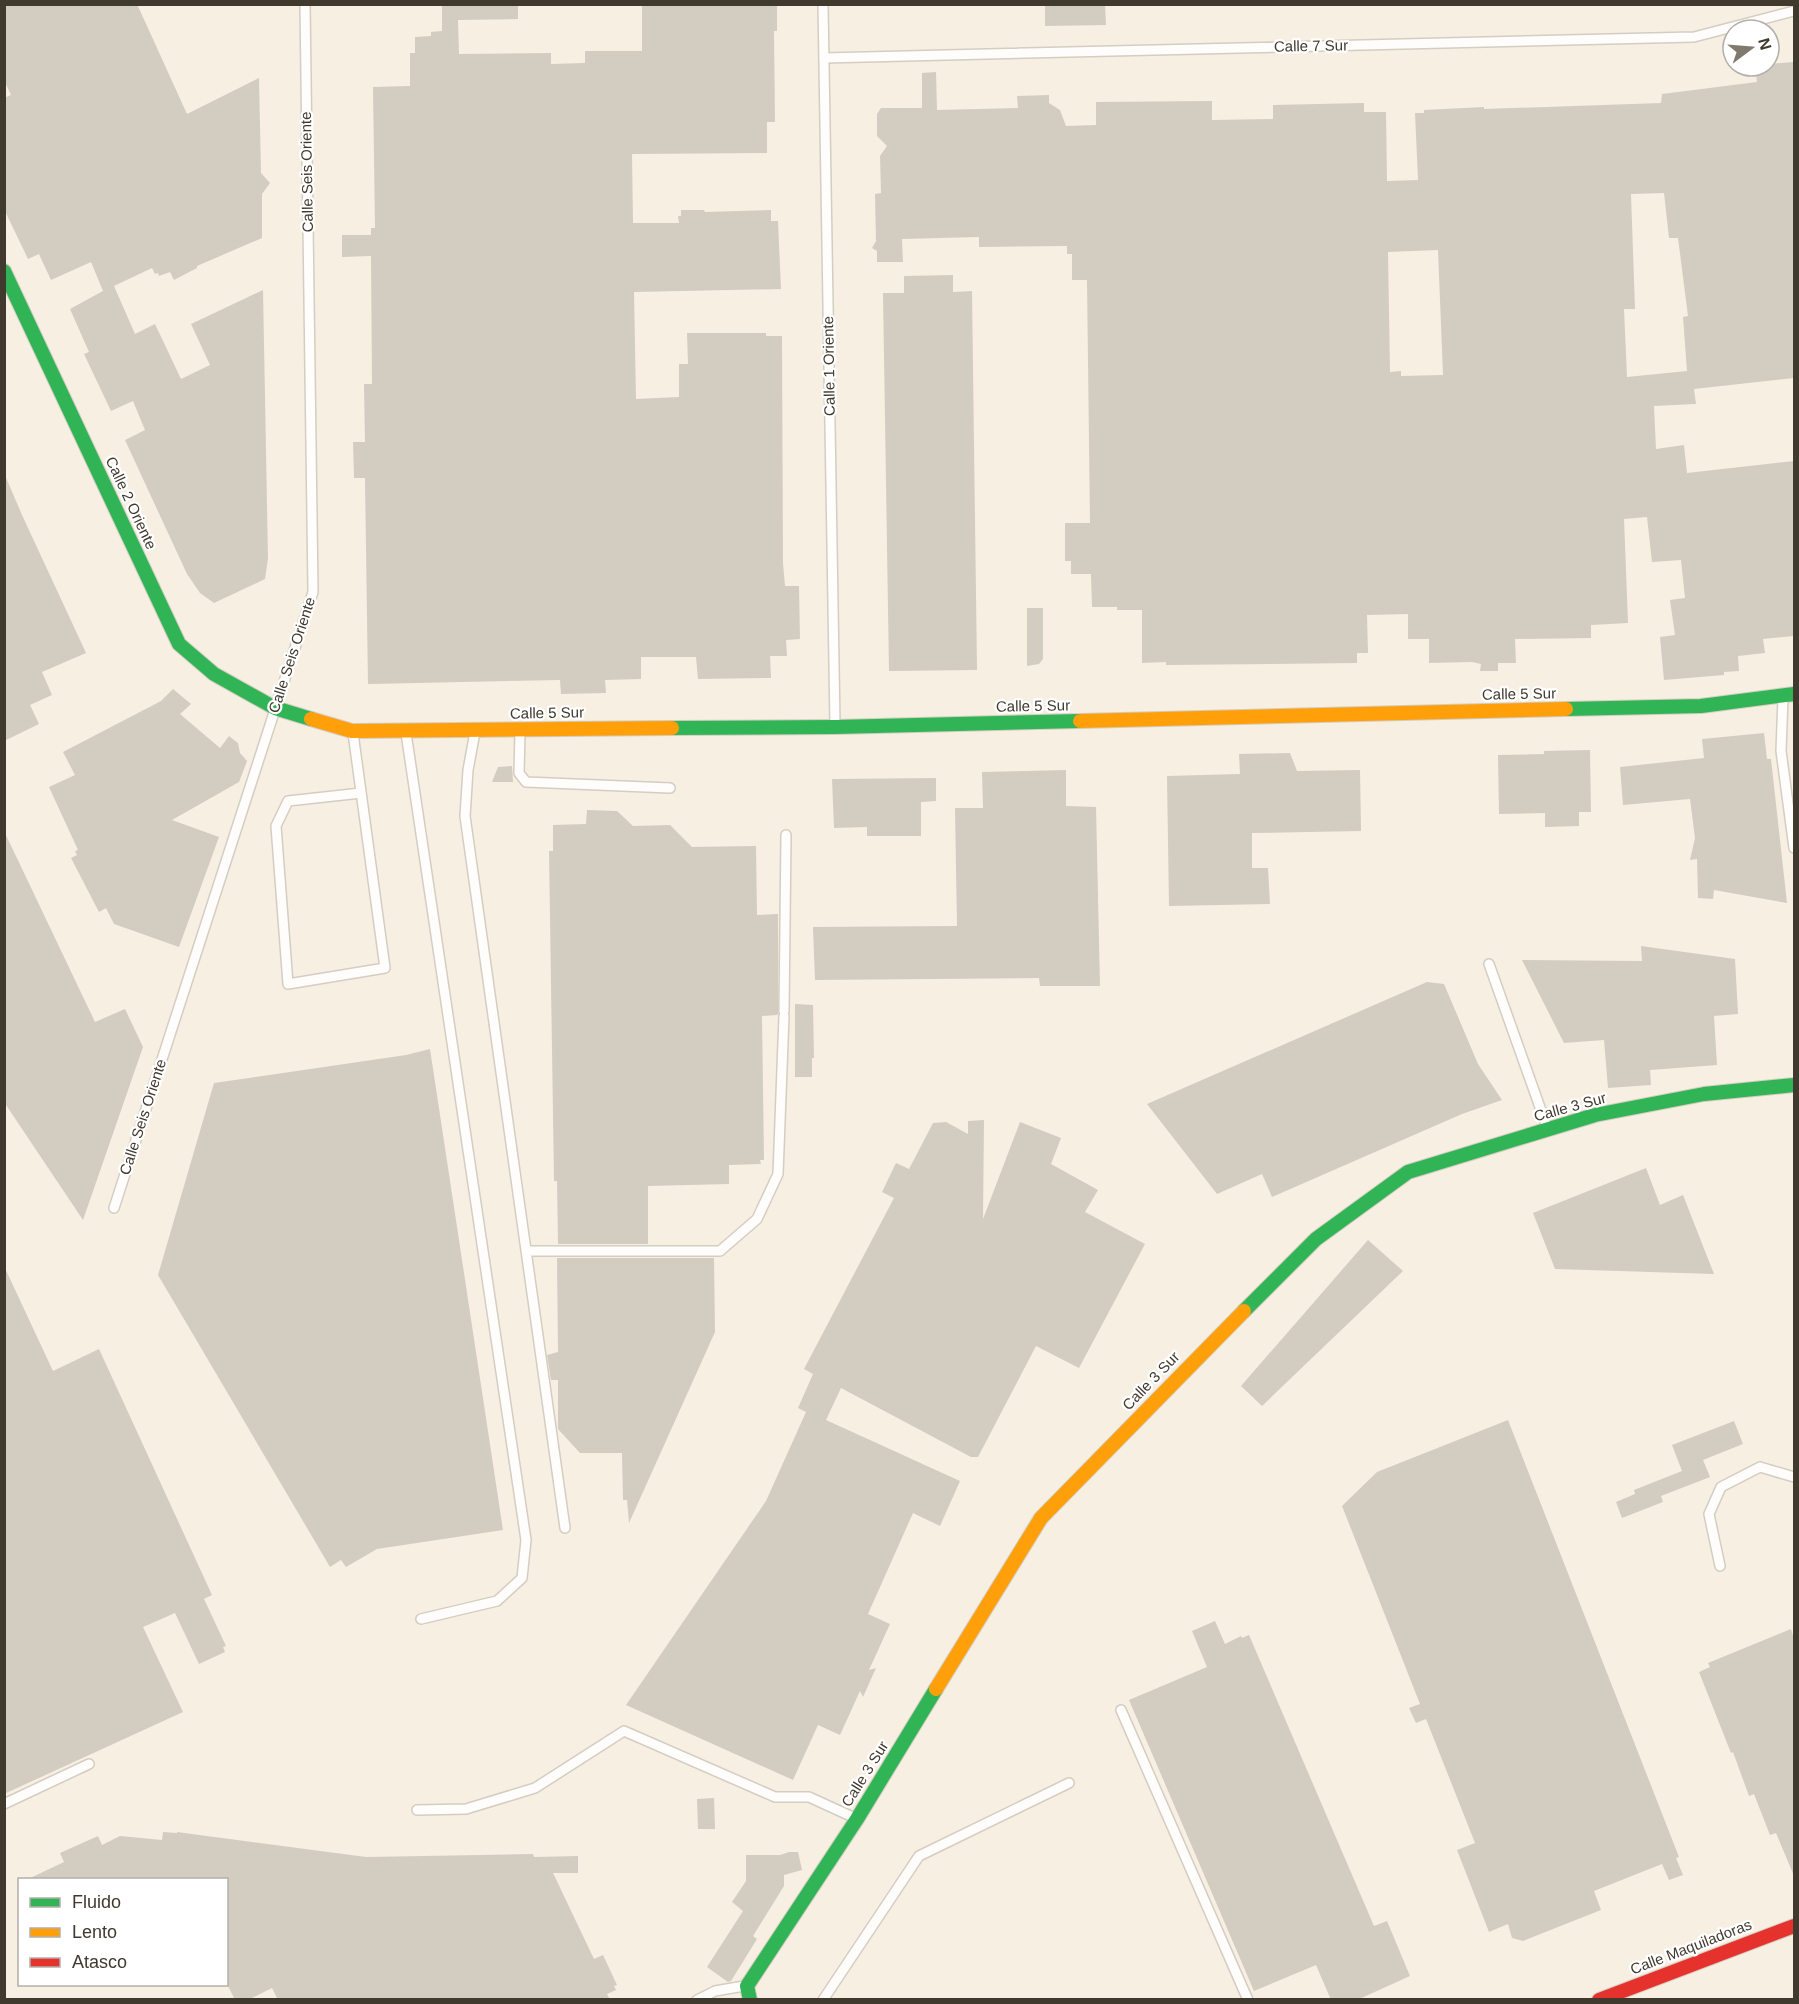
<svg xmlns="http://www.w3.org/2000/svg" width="1799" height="2004" font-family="Helvetica,sans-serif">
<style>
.building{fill:#d3ccc0;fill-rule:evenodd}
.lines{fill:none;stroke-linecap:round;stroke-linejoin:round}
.lane-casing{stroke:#d4cdc2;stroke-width:12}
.fast-casing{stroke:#d4cdc2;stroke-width:16}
.slow-casing{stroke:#d4cdc2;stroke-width:16}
.jam-casing{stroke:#d4cdc2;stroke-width:16}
.lane{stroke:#fefdfb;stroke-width:9}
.fast{stroke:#30b455;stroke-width:14}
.slow{stroke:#ff9f0a;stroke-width:14}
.jam{stroke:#e5322d;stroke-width:14}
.labels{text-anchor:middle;stroke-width:4.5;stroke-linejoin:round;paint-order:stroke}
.street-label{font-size:15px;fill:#40392e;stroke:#fff}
</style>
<rect width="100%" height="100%" fill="#f7efe2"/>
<g class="building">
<polygon points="4,4 137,4 187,114 259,78 261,173 270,183 262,194 262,238 197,266 197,268 174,280 170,272 159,276 158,273 155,274 152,268 114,286 135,334 155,324 181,379 210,365 191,324 263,290 268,558 265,579 214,603 200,593 187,574 125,440 145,430 133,401 111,411 84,354 89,352 70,309 103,291 91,262 51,280 39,254 28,259 4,209 4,98 11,95 4,80"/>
<polygon points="442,4 518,4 518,19 458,20 459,54 551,53 551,64 585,63 585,51 642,51 642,4 777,4 777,31 774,31 775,122 767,122 767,153 632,154 633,223 679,223 678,216 681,216 681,210 704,210 705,212 771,210 771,221 778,221 781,289 634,292 636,399 679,397 679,364 688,364 687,333 766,333 766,336 782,336 783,563 785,586 799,586 800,639 786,640 787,656 770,656 771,678 698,679 696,657 641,657 641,679 605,680 606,693 561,694 560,680 368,684 365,478 354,478 353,442 365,442 364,384 372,384 371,256 342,257 342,235 371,235 371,228 375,228 373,87 410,86 410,53 415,53 415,37 431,36 431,32 442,31"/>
<polygon points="1045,4 1105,4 1106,25 1045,26"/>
<path d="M1794,62V378L1694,389L1696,404L1654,406L1656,449L1684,445L1687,473L1794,461V636L1763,639L1765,653L1738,656L1739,671L1724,672V675L1664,680L1660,637L1675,635L1670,600L1685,598L1681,560L1652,562L1647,517L1624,519L1628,623L1591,625V638L1515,639L1516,663H1498V671H1480L1481,664L1472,662L1429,663V639H1408V614L1367,615L1368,653H1357V663L1166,665V662L1142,663V610H1117V607H1092L1091,574H1071V561H1065V523H1090L1087,280H1072V254H1067V246L979,247V237L902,239L903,262H877V251L872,248L876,241L875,194L881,193L880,156L887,146L877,136V114L881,108H922V73L936,72L937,110L1018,108L1017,96L1049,95V103L1060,110L1066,126L1096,125V102L1212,101V120L1273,119V105L1364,103V112H1386L1387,181L1418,180L1415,113H1424V110L1484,107V109L1661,103L1662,94L1757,82L1755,66H1769V64ZM1664,193L1669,238H1678L1688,316L1683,317L1687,371L1627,377L1624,309H1635L1631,194ZM1438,250L1443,375L1401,376V371L1390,372L1388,252Z"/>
<polygon points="953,275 953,292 972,291 977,670 889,671 883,293 904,293 904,276"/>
<polygon points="4,473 22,515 86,653 42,672 52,695 30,705 39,724 4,741"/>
<polygon points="1027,608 1043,608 1043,659 1039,664 1027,666"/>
<polygon points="173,689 191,704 180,714 220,748 229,736 238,743 240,753 247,761 239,782 172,820 219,837 179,947 114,924 106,908 99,912 71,858 77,855 75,851 78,850 49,787 75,775 63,752 161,701"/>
<polygon points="1764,733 1767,759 1771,759 1787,903 1714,890 1713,899 1698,898 1697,859 1690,860 1695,838 1690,799 1623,805 1620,767 1704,758 1702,739"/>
<polygon points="1590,750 1591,812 1579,812 1579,826 1545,827 1545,813 1499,814 1498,755 1544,754 1544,751"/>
<polygon points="1290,753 1297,771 1360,770 1361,831 1252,833 1252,868 1268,868 1270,904 1169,906 1167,776 1240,774 1239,754"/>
<polygon points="512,766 513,782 492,782 498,767"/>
<polygon points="1066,770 1066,806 1096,807 1100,986 1040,986 1039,978 815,980 813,927 957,926 955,808 983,808 982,772"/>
<polygon points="936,778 936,801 921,802 921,836 867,836 867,827 834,828 832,779"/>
<polygon points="587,810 617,811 633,826 670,825 692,847 756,846 757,915 778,914 778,1014 777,1015 762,1016 764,1160 760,1160 761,1164 729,1165 729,1184 648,1186 648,1244 558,1244 557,1181 554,1181 549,851 553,851 553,825 586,824"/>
<polygon points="4,831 95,1022 125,1009 143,1047 83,1220 4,1102"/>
<polygon points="1641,946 1735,959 1738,1014 1714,1016 1717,1065 1650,1070 1651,1085 1608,1088 1604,1040 1564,1043 1522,960 1642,961"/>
<polygon points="1427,982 1444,984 1478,1064 1502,1100 1462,1114 1272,1197 1262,1174 1217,1194 1147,1104"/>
<polygon points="795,1004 813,1005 814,1058 812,1058 812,1077 795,1077"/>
<polygon points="430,1049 503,1530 377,1549 346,1567 341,1560 330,1567 158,1275 214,1083 406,1055"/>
<polygon points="984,1120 983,1219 1020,1122 1061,1138 1051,1164 1098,1190 1085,1212 1145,1244 1079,1368 1036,1346 978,1457 971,1457 841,1388 826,1420 960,1481 940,1526 913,1513 868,1614 890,1624 869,1670 876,1668 863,1697 860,1691 840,1735 818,1725 793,1780 626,1705 766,1501 806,1412 798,1408 813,1374 804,1369 894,1198 882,1192 896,1163 909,1169 933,1123 946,1122 968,1134 968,1121"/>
<polygon points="1646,1168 1660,1205 1683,1195 1714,1274 1555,1269 1533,1213"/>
<polygon points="1368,1240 1403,1271 1262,1406 1241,1386"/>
<polygon points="557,1258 714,1258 715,1332 629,1523 627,1500 623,1500 622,1453 580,1453 558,1429 558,1380 551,1380 547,1355 558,1352"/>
<polygon points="4,1266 53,1371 99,1349 212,1595 204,1599 226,1646 223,1647 225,1652 199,1664 175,1613 143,1627 183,1712 4,1794"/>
<polygon points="1508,1420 1679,1857 1676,1858 1683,1875 1669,1880 1662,1864 1594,1891 1601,1910 1523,1941 1512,1938 1508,1924 1489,1932 1457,1850 1475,1843 1426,1719 1416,1723 1409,1708 1420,1704 1342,1506 1377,1472"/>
<polygon points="1734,1421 1743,1444 1703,1460 1710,1477 1661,1496 1663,1502 1622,1518 1616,1502 1635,1494 1634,1490 1682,1471 1672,1445"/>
<polygon points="1215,1621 1225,1644 1241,1636 1242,1638 1249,1635 1374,1926 1387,1921 1410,1976 1357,2000 1331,2000 1316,1965 1254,1991 1129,1700 1207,1667 1192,1631"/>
<polygon points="1791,1629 1794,1639 1794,1876 1776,1833 1770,1835 1754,1794 1749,1796 1733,1752 1731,1753 1699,1672 1710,1667 1708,1663"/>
<polygon points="714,1798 715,1829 698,1829 697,1799"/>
<polygon points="163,1832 177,1833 177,1832 366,1857 533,1854 534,1857 578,1856 578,1873 553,1873 594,1959 603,1955 617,1985 614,1986 616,1990 607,1994 610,2000 278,2000 272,1988 248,2000 235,2000 226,1982 226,1880 26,1880 64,1862 60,1853 98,1836 102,1845 120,1836 162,1840"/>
<polygon points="789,1852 798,1852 802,1870 784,1875 784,1886 753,1936 757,1939 731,1981 728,1982 707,1967 743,1911 732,1902 746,1881 746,1855 780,1855"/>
</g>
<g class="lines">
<defs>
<g id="lane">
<polyline points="823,4 835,725"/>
<polyline points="824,58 1694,37 1794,11"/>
<polyline points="1783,698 1781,751 1794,848"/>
<polyline points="475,732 468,770 465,816 565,1528"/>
<polyline points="520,732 519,773 526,782 670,788"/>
<polyline points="353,733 385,968 288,984 276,826 288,801 361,793"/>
<polyline points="406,733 526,1540 522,1578 497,1601 421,1619"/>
<polyline points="1489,964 1547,1127"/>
<polyline points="784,1011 786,835"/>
<polyline points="114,1208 313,592 305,4"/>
<polyline points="527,1251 720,1251 757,1219 778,1174 784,1016"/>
<polyline points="1720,1566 1709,1514 1721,1487 1760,1467 1794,1477"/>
<polyline points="1121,1710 1248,2000"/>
<polyline points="4,1804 89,1764"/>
<polyline points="417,1810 466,1809 535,1788 624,1731 775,1797 809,1797 855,1818"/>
<polyline points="697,2000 715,1991 744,1986"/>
<polyline points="823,2000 919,1856 1069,1783"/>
</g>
<g id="fast">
<polyline points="4,271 179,644 214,674 275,708 311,719"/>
<polyline points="1566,709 1701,706 1794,694"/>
<polyline points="672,728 835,727 1080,721"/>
<polyline points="1244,1311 1316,1239 1408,1172 1595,1115 1704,1094 1794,1085"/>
<polyline points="750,2000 747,1986 857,1819 936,1689"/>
</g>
<g id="slow">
<polyline points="311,719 352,731 672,728"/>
<polyline points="1080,721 1566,709"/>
<polyline points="936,1689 1041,1518 1244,1311"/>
</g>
<polyline id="jam" points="1599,2000 1794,1926"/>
</defs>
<use href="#lane" class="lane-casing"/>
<use href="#fast" class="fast-casing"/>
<use href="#slow" class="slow-casing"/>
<use href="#jam" class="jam-casing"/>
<use href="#lane" class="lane"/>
<use href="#fast" class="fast"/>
<use href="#slow" class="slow"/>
<use href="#jam" class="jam"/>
</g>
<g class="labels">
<g class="street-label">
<text transform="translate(1311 46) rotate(-1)" y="5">Calle 7 Sur</text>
<text transform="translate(307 172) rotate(-91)" y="5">Calle Seis Oriente</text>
<text transform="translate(829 366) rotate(-91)" y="5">Calle 1 Oriente</text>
<text transform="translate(131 503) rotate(65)" y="5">Calle 2 Oriente</text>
<text transform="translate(292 655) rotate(-72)" y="5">Calle Seis Oriente</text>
<text transform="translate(1519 694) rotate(-1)" y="5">Calle 5 Sur</text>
<text transform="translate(1033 706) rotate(-1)" y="5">Calle 5 Sur</text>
<text transform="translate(547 713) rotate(-1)" y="5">Calle 5 Sur</text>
<text transform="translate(1570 1107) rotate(-15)" y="5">Calle 3 Sur</text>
<text transform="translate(143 1117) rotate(-72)" y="5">Calle Seis Oriente</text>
<text transform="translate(1151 1381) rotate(-46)" y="5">Calle 3 Sur</text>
<text transform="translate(865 1774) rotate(-58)" y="5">Calle 3 Sur</text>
<text transform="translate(1691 1947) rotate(-21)" y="5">Calle Maquiladoras</text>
</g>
</g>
<rect width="1799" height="2004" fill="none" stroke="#40392e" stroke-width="12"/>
<rect x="18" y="1878" width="210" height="108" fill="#ffffff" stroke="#b3b0ab" stroke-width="1.5"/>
<rect x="30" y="1898" width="30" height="9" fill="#30b455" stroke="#b3b0ab" stroke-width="1.5"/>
<text x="72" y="1908" font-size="18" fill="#40392e">Fluido</text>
<rect x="30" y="1928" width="30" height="9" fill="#ff9f0a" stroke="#b3b0ab" stroke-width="1.5"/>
<text x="72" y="1938" font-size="18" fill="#40392e">Lento</text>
<rect x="30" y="1958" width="30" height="9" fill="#e5322d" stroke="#b3b0ab" stroke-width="1.5"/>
<text x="72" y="1968" font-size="18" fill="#40392e">Atasco</text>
<g transform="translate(1751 48) rotate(74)"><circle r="28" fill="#ffffff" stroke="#b3b0ab" stroke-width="1.5"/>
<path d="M0-4.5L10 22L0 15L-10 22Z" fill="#80796d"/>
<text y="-9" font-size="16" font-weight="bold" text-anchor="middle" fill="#40392e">N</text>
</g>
</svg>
